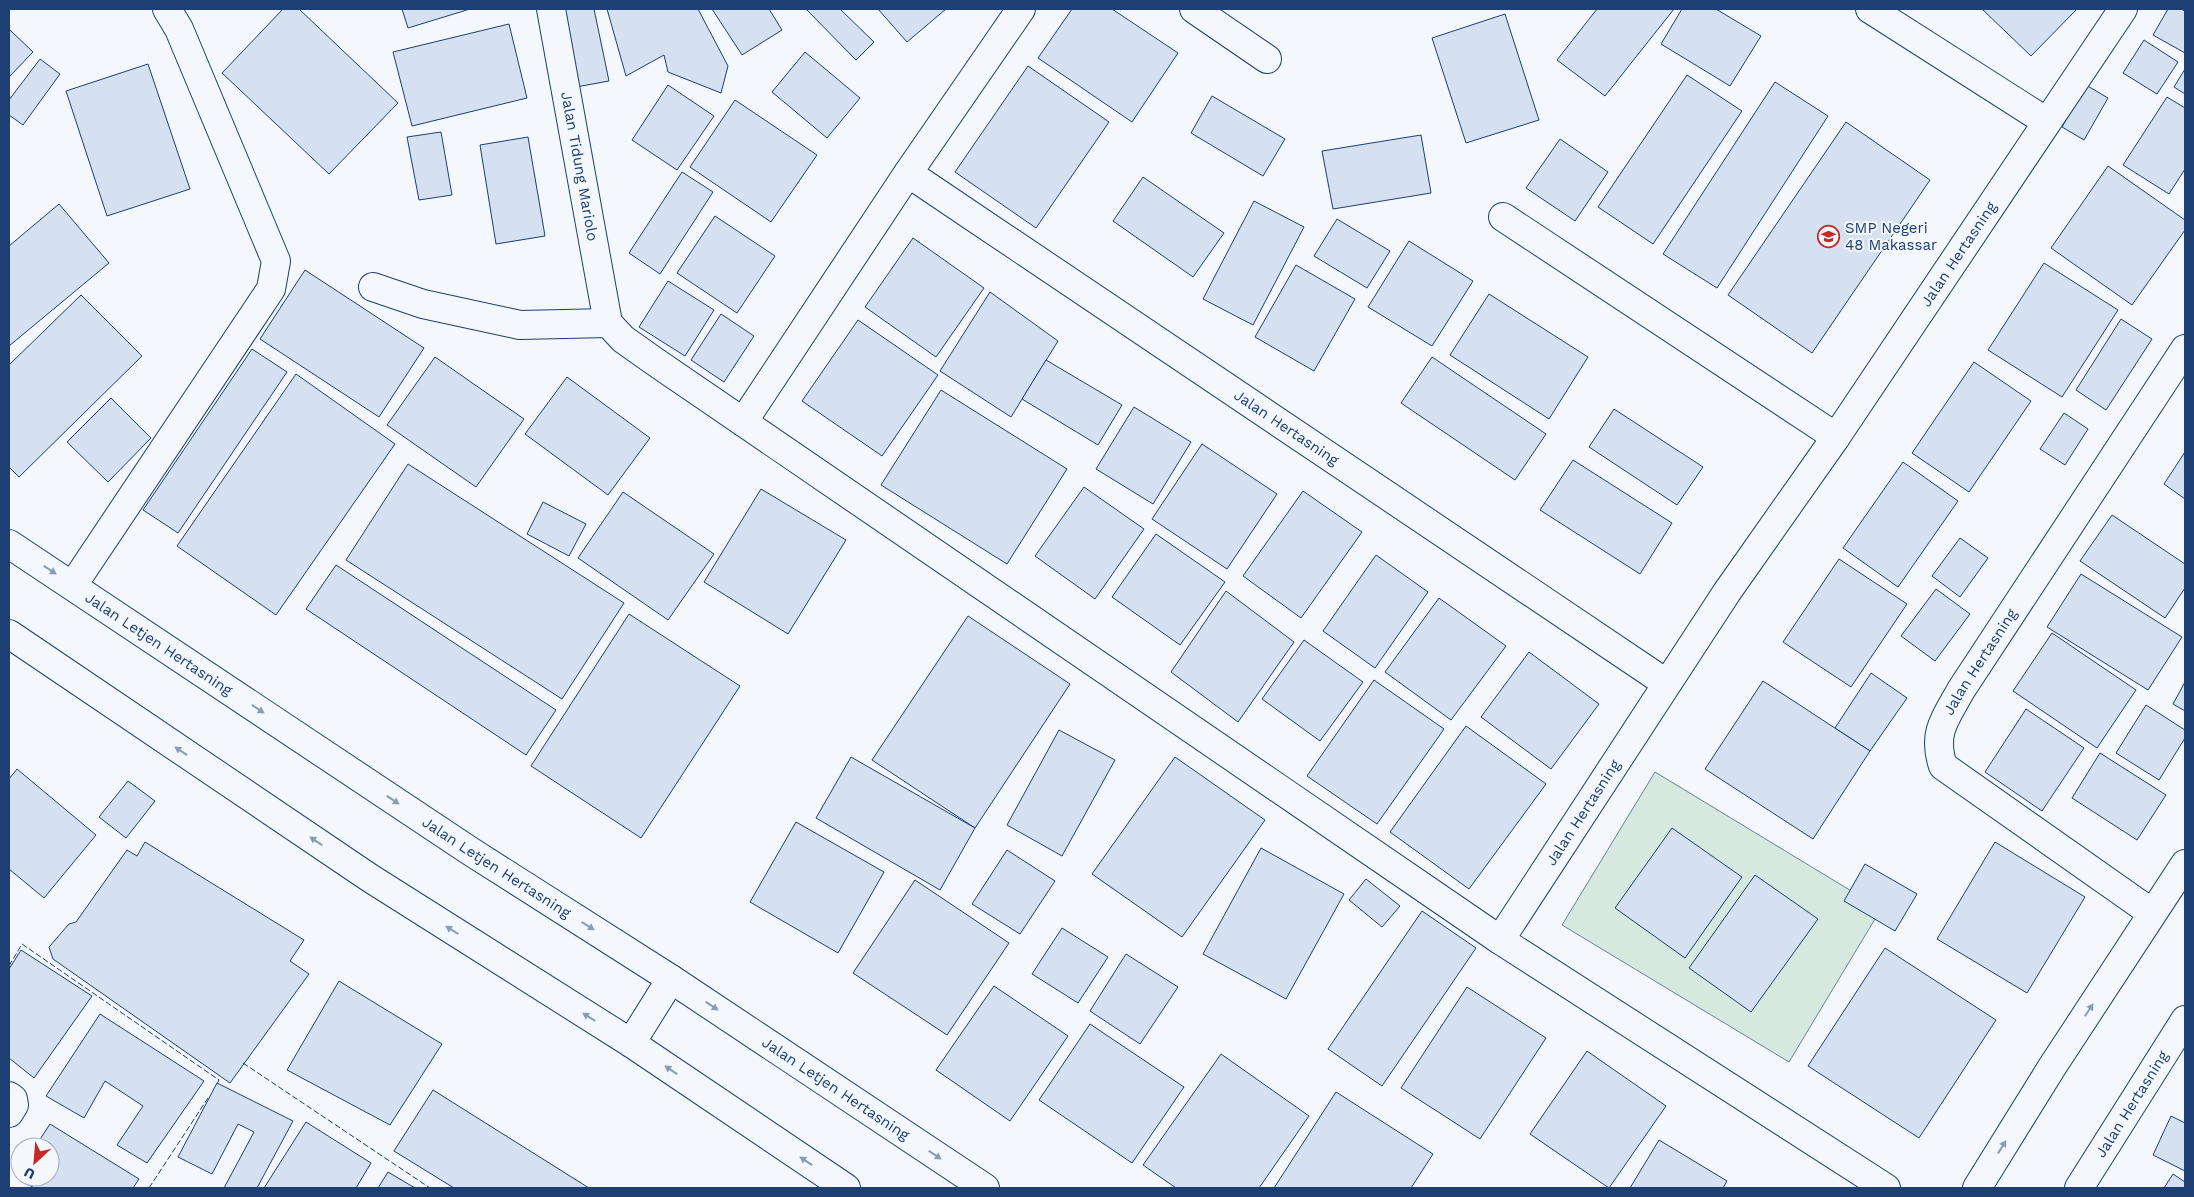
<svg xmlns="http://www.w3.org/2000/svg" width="2194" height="1197" font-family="'Work Sans',sans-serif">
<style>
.green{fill:#d7e8df;stroke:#687fa3}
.building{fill:#d5e0f0;stroke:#1d3f73}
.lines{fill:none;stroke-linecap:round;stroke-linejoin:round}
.minor-casing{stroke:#1d3f73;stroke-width:30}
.major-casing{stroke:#1d3f73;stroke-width:30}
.minor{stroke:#f4f7fb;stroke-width:28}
.major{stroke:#f4f7fb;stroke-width:28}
.fence{stroke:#1d3f73;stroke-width:1;stroke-dasharray:6 2.5;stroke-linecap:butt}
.oneway{fill:#889bb7}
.labels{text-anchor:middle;stroke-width:4;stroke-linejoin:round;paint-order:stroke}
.street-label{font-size:15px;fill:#1d3f73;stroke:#f4f7fb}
.poi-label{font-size:15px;fill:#1d3f73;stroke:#f4f7fb;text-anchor:start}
</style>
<rect width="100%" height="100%" fill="#f4f7fb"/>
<polygon class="green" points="1655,772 1881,909 1789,1062 1562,925"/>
<g class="building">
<polygon points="283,9 299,9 398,103 329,174 222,73"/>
<polygon points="402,9 470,9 408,28"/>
<polygon points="558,9 594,9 609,81 576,87"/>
<polygon points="607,9 698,9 728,66 721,93 668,72 664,55 626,76"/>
<polygon points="712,9 769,9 782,30 742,55"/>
<polygon points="806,9 840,9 874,42 856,60"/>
<polygon points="878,9 946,9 907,42"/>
<polygon points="1072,9 1112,9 1178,53 1132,122 1038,58"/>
<polygon points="1597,9 1674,9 1605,96 1557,60"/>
<polygon points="1682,9 1716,9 1761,36 1730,86 1661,44"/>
<polygon points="1982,9 2077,9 2031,56"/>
<polygon points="2168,9 2181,9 2185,11 2185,53 2153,35"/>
<polygon points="1505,14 1539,120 1466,143 1432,38"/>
<polygon points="509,24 527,98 412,126 393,52"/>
<polygon points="9,29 33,52 9,77"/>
<polygon points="2144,40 2178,62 2157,94 2123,73"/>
<polygon points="805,52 860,98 827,138 772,92"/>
<polygon points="40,59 60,74 23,125 9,115 9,100"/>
<polygon points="148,64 190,189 107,216 66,91"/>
<polygon points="1028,66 1109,122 1036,228 955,172"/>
<polygon points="2185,69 2185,94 2174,87"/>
<polygon points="1687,75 1742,111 1653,244 1598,207"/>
<polygon points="1775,82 1828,116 1717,288 1663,254"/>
<polygon points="668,85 714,116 677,170 632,140"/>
<polygon points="2086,85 2108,98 2084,140 2062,127"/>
<polygon points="1212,96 1285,139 1263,176 1191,133"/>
<polygon points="2167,97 2185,108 2185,169 2169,194 2123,165"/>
<polygon points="735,100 817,155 771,222 690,167"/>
<polygon points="1846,122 1930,180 1812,353 1728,295"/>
<polygon points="441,132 452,195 419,200 407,137"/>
<polygon points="1421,135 1431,193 1333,209 1322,151"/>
<polygon points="528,137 545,236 496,244 480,145"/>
<polygon points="1560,139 1608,172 1575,221 1526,188"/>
<polygon points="2108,166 2185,220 2185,230 2132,305 2051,248"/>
<polygon points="682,172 713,192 660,274 629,253"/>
<polygon points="1143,177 1224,233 1193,277 1113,221"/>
<polygon points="1254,201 1304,227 1253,325 1203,299"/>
<polygon points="59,204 109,263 9,346 9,246"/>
<polygon points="715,216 775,256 737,313 677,273"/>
<polygon points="1337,219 1390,251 1367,288 1314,256"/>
<polygon points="913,238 984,288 936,357 865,307"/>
<polygon points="1409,241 1473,281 1432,346 1368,307"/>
<polygon points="2044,263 2118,310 2062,397 1988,350"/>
<polygon points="1296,265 1355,299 1314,371 1255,337"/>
<polygon points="305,270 424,348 379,417 260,339"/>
<polygon points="668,281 714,310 685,356 639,327"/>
<polygon points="990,292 1058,341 1011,417 940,371"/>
<polygon points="1489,294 1588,357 1549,419 1450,355"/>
<polygon points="81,295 142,356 19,477 9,467 9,365"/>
<polygon points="721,314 754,336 724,382 691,360"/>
<polygon points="2121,319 2152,339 2106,410 2076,390"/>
<polygon points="858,320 938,375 882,456 802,401"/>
<polygon points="252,349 287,372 178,533 143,510"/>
<polygon points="435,357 524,419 476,487 387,425"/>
<polygon points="1432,357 1546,434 1515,480 1401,403"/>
<polygon points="1046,360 1122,405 1098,445 1022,399"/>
<polygon points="1974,362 2031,401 1969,492 1912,453"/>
<polygon points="296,374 395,444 276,615 177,546"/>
<polygon points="567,377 650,438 608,495 525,434"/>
<polygon points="941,390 1067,469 1007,564 881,485"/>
<polygon points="111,398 151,438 108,482 67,442"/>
<polygon points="1134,407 1191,442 1153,504 1096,469"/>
<polygon points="1614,409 1703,467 1677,505 1589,447"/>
<polygon points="2064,413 2088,429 2065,465 2040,449"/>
<polygon points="1202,444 1277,494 1227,569 1152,519"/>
<polygon points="2185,452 2185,499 2164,484"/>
<polygon points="1573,460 1672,523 1640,574 1540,510"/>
<polygon points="1903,462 1958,501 1898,587 1843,548"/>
<polygon points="408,464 624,603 562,699 346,560"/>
<polygon points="1084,487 1144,529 1095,599 1035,556"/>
<polygon points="761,489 846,540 788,634 704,582"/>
<polygon points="1303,491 1362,532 1301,618 1243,576"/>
<polygon points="623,492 714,554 668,620 578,558"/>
<polygon points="543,502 586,524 569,556 527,534"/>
<polygon points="2112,515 2185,564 2185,588 2165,618 2080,561"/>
<polygon points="1156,534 1225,582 1180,645 1112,597"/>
<polygon points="1960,538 1988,558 1960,597 1932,576"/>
<polygon points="1376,555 1428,592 1375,668 1323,631"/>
<polygon points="1839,559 1907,604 1851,687 1783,642"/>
<polygon points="336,565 556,710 526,755 306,609"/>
<polygon points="2081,574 2182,637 2148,690 2047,627"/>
<polygon points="1936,589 1970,614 1935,661 1901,636"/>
<polygon points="1226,591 1294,642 1238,722 1171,672"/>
<polygon points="1439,598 1506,646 1451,720 1385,672"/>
<polygon points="629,614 740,686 641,838 531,766"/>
<polygon points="968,616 1070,684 975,828 872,760"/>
<polygon points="2052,633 2136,690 2097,748 2013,691"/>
<polygon points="1304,640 1363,682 1320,741 1262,699"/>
<polygon points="1529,652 1599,704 1551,769 1481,717"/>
<polygon points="1871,673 1907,698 1870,751 1835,728"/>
<polygon points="1374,680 1444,729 1377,824 1307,776"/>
<polygon points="1763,681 1870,751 1813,839 1705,769"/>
<polygon points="2185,682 2185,711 2173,704"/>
<polygon points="2146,705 2185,730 2185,738 2159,780 2116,753"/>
<polygon points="2026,709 2084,748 2042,811 1985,772"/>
<polygon points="1466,726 1546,784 1469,889 1390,832"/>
<polygon points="1059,730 1115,760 1062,856 1007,825"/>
<polygon points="2100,753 2166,795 2137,840 2072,798"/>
<polygon points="851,757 975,828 940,890 816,818"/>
<polygon points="1175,757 1265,820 1182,937 1092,874"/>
<polygon points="17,769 96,835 44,898 9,869 9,779"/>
<polygon points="128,781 155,801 126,838 99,817"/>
<polygon points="796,822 884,872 838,953 750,902"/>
<polygon points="1672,828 1742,877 1685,958 1615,908"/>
<polygon points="145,842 304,940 290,961 309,974 230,1083 53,959 49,947 69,924 76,922 127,850 137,856"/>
<polygon points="1995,842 2085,897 2027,993 1937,939"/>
<polygon points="1261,848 1344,894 1286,999 1203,954"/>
<polygon points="1007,850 1055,881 1020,934 972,904"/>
<polygon points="1865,864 1917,894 1895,931 1844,901"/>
<polygon points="1755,875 1818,919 1751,1012 1689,968"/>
<polygon points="1366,879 1400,906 1382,927 1349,900"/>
<polygon points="915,880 1009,943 947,1035 853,973"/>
<polygon points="1422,911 1476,948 1382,1086 1328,1049"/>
<polygon points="1062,928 1108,957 1078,1003 1032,974"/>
<polygon points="1885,948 1996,1020 1919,1138 1808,1066"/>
<polygon points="21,950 92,996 34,1078 9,1058 9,969"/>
<polygon points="1126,954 1178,987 1140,1044 1090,1011"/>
<polygon points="339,981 442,1044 390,1125 287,1070"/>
<polygon points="994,986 1068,1036 1010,1121 936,1070"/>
<polygon points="1467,987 1546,1038 1480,1139 1401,1088"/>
<polygon points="100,1014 204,1081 147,1163 117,1145 143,1106 105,1081 84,1118 46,1096"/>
<polygon points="1090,1024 1184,1087 1132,1163 1039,1100"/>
<polygon points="1587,1051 1666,1106 1609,1188 1530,1134"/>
<polygon points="1221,1054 1309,1116 1259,1188 1176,1188 1143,1165"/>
<polygon points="217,1083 293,1121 257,1188 224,1188 254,1132 238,1124 212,1174 178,1157"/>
<polygon points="433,1090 589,1188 454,1188 394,1151"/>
<polygon points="1336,1092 1433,1154 1411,1188 1274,1188"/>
<polygon points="2171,1116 2185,1123 2185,1171 2153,1155"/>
<polygon points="306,1122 371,1163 356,1188 264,1188"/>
<polygon points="50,1124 139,1179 133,1188 34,1188 16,1177 20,1171 20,1177 50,1177 50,1147 35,1147"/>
<polygon points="1659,1140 1727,1181 1723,1188 1630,1188"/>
<polygon points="388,1172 415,1188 378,1188"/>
<polygon points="2173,1174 2185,1182 2185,1188 2164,1188"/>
</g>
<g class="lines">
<defs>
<g id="minor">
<path id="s1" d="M551,9L608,323"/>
<polyline points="1194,9 1267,59"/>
<polyline points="1870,9 2047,122"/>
<path id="s2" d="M908,173L1666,683"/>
<polyline points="1503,217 1836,437"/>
<polyline points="373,287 423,304 520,325 608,323 623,339 654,361 1500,940 1886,1188"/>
<polyline points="743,422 908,173 1021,9"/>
<polyline points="73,585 271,289 276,261 179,29 167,9"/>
<path id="s3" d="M2152,913L1943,766C1932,733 1945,719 1961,690L2185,349"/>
<path id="s4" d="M1500,940L1727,592L1836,437L2123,9"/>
<polyline points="9,1096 13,1099 14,1105 9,1113"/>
<polyline points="1977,1188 2052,1067 2185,864"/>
<path id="s5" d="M2079,1188L2185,1020"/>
</g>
<g id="major">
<path id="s6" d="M9,544L470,851L671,979L985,1188"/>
<polyline points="9,634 370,878 631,1043 846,1188"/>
<polyline points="631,1043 671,979"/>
</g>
</defs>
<use href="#minor" class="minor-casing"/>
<use href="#major" class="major-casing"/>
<use href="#minor" class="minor"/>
<use href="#major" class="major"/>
<g class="fence">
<polyline points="9,966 22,944 219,1080 216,1086"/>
<polyline points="243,1063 430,1188"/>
<polyline points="149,1188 208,1098"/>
</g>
</g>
<defs><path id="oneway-solid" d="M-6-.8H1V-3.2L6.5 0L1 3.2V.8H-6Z" transform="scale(1.25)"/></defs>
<g class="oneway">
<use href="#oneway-solid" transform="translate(50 570) rotate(33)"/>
<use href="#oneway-solid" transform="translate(258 709) rotate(34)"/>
<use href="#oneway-solid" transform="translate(181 751) rotate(-146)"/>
<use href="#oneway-solid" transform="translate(393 800) rotate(34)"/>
<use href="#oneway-solid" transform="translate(316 841) rotate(-146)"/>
<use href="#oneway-solid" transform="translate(588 926) rotate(32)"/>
<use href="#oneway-solid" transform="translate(452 930) rotate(-148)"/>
<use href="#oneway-solid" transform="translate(712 1006) rotate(34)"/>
<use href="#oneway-solid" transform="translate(2089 1010) rotate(-57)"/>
<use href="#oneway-solid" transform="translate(589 1017) rotate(-148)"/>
<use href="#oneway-solid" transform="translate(671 1070) rotate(-146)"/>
<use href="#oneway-solid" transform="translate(2002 1147) rotate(-58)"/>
<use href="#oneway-solid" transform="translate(935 1155) rotate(34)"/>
<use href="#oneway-solid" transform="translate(806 1161) rotate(-146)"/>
</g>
<defs>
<symbol id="school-ring" viewBox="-11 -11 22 22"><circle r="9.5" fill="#f4f7fb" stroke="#c62828" stroke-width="1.5"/><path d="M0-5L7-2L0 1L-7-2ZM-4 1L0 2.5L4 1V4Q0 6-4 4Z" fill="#c62828"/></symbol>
</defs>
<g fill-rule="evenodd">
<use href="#school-ring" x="1816" y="224" width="25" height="25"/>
</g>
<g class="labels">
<g class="street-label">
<text dy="5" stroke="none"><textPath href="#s1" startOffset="160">Jalan Tidung Mariolo</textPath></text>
<text dy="5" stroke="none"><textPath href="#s4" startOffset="825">Jalan Hertasning</textPath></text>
<text dy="5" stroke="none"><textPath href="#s2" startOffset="456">Jalan Hertasning</textPath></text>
<text dy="5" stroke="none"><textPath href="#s6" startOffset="180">Jalan Letjen Hertasning</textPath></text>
<text dy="5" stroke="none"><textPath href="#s3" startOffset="371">Jalan Hertasning</textPath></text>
<text dy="5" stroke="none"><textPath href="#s4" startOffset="152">Jalan Hertasning</textPath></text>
<text dy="5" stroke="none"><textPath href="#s6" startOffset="585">Jalan Letjen Hertasning</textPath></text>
<text dy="5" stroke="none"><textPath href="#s6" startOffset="990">Jalan Letjen Hertasning</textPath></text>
<text dy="5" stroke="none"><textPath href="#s5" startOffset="99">Jalan Hertasning</textPath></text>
</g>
<g class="poi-label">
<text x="1845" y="233">SMP Negeri<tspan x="1845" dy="17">48 Makassar</tspan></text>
</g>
</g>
<rect width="2194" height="1197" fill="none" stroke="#1d3f73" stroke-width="20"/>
<g transform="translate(35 1162) rotate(206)"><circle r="24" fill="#f4f7fb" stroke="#9eadc5"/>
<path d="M0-4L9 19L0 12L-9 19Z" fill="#c62828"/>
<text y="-8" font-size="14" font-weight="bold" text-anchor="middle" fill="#1d3f73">U</text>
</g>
</svg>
